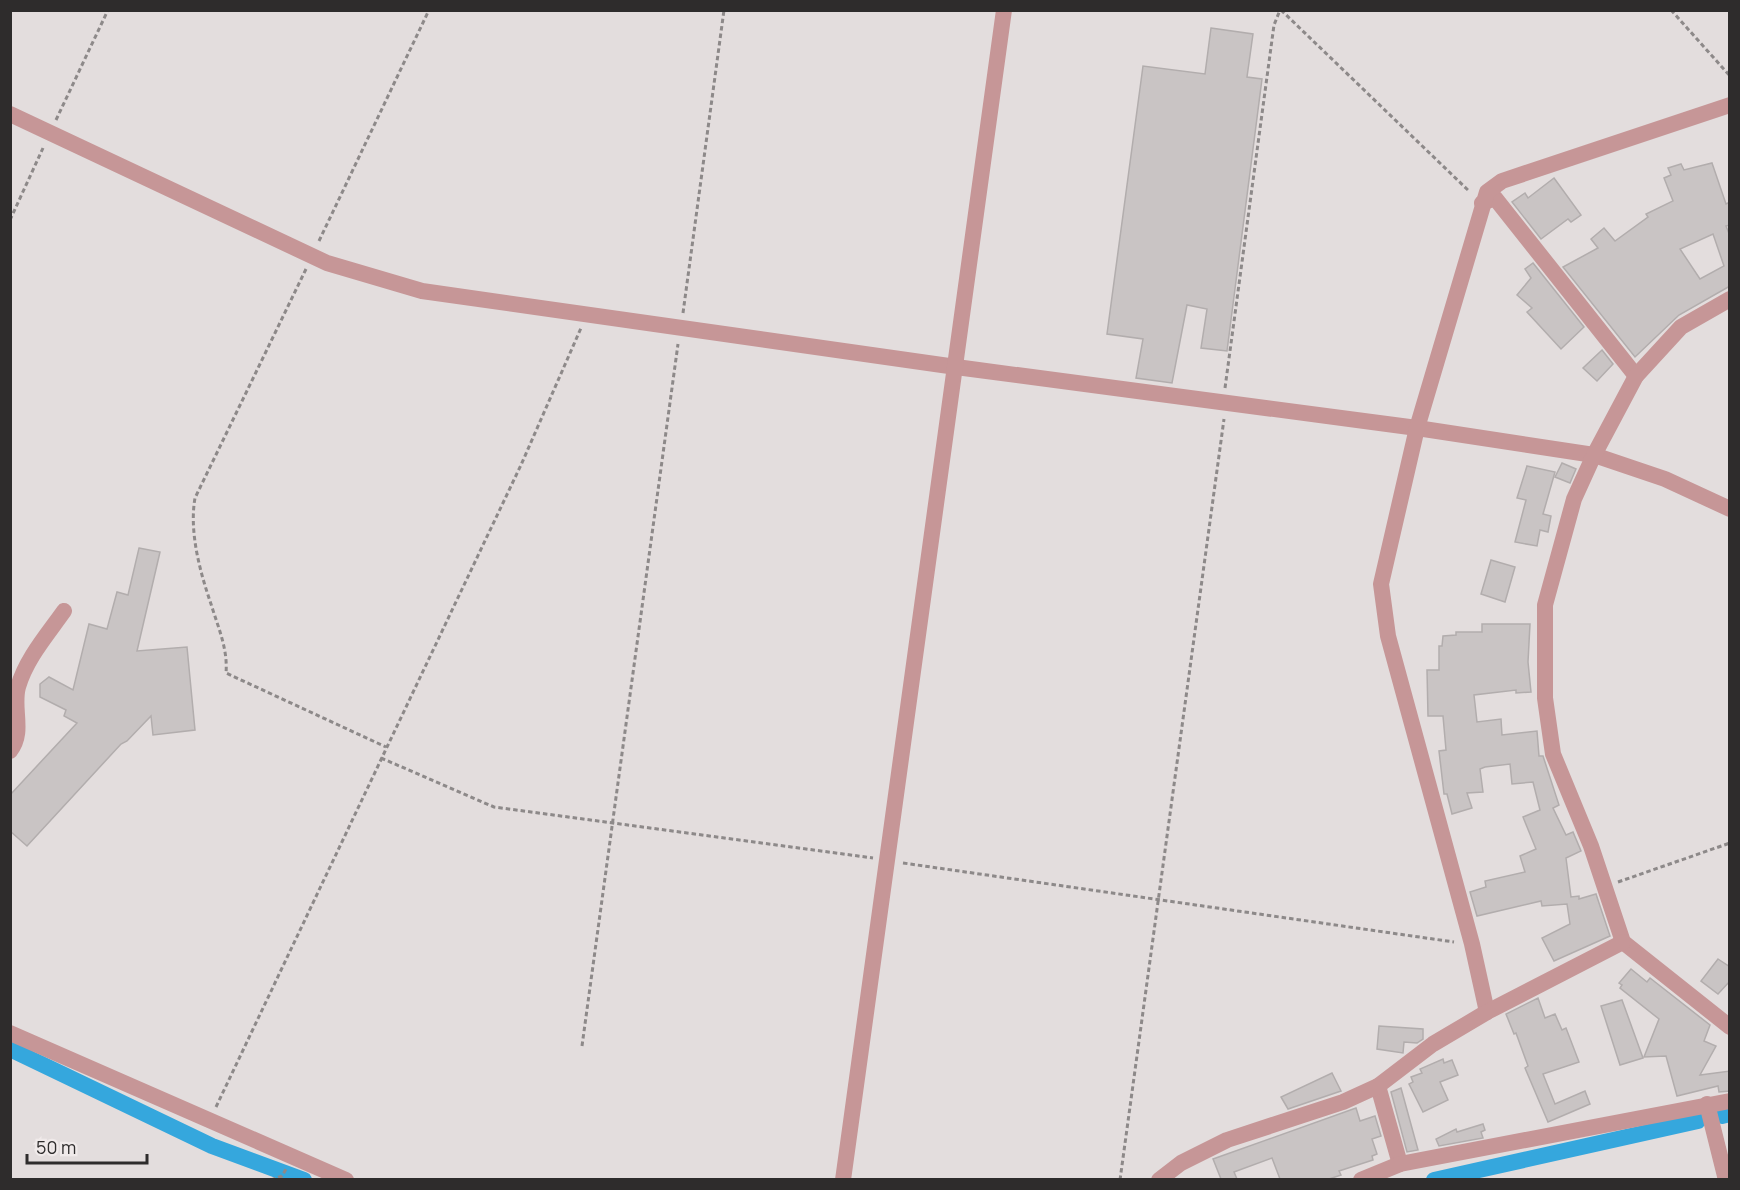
<svg xmlns="http://www.w3.org/2000/svg" width="1740" height="1190" font-family="Manrope,sans-serif">
<style>
.lines{fill:none;stroke-linecap:round;stroke-linejoin:round}
.canal{stroke:#35a7dd;stroke-width:16}
.building{fill:#c9c4c4;stroke:#b2adad;stroke-width:1.5;fill-rule:evenodd}
.path{stroke:#8d8989;stroke-width:3;stroke-dasharray:4.5 3;stroke-linecap:butt}
.minor{stroke:#c69697;stroke-width:16}
</style>
<rect width="100%" height="100%" fill="#e3dddd"/>
<g class="lines">
<g class="canal">
<polyline points="10,1049 212,1146 304,1180"/>
<polyline points="1722,1116 1730,1114"/>
<polyline points="1434,1180 1698,1121"/>
</g>
</g>
<g class="building">
<polygon points="1211,28 1253,34 1247,77 1262,79 1227,351 1201,348 1207,309 1187,305 1172,383 1136,378 1143,339 1107,334 1143,66 1205,74"/>
<path d="M1712,163L1726,204L1730,202V225L1726,226L1730,236V286L1679,315L1635,357L1563,267L1598,248L1591,239L1604,228L1615,241L1648,217L1646,214L1673,201L1664,178L1671,175L1668,168L1681,164L1684,170ZM1713,234L1724,266L1700,279L1680,249Z"/>
<polygon points="1554,178 1581,215 1571,222 1568,219 1541,239 1512,202 1525,193 1528,198"/>
<polygon points="1533,263 1584,327 1561,349 1527,312 1532,308 1517,295 1531,278 1525,269"/>
<polygon points="1602,350 1613,364 1597,381 1583,368"/>
<polygon points="1562,463 1576,469 1570,483 1555,477"/>
<polygon points="1527,466 1555,472 1543,514 1551,516 1548,532 1540,530 1537,546 1515,542 1526,500 1517,498"/>
<polygon points="139,548 160,552 137,651 187,647 195,730 153,735 151,716 127,741 121,744 27,846 10,831 10,795 77,723 64,716 66,710 40,697 40,684 49,677 73,690 89,624 107,629 117,592 128,595"/>
<polygon points="1491,560 1515,567 1505,602 1481,594"/>
<polygon points="1482,624 1530,624 1528,662 1531,692 1516,693 1516,690 1474,695 1477,722 1501,719 1502,735 1537,731 1539,756 1543,756 1559,805 1553,808 1566,835 1573,832 1581,851 1566,858 1571,897 1579,896 1579,899 1596,894 1610,936 1554,961 1542,938 1570,924 1567,904 1542,906 1541,901 1477,916 1470,892 1486,887 1485,881 1525,872 1520,856 1536,849 1523,817 1540,810 1533,782 1512,784 1510,764 1485,767 1480,769 1483,792 1467,793 1472,808 1452,814 1447,794 1444,794 1439,751 1446,750 1443,716 1428,716 1427,670 1439,670 1439,646 1442,646 1443,636 1456,635 1456,632 1482,632"/>
<polygon points="1718,959 1730,967 1730,981 1718,994 1701,981"/>
<polygon points="1631,969 1647,982 1650,978 1710,1025 1704,1041 1716,1046 1700,1075 1730,1071 1730,1091 1719,1092 1718,1086 1677,1096 1666,1056 1644,1057 1659,1019 1620,988 1622,985 1619,983"/>
<polygon points="1538,998 1545,1018 1555,1014 1562,1030 1566,1028 1579,1062 1543,1074 1555,1104 1585,1091 1590,1104 1548,1122 1525,1068 1528,1066 1516,1033 1514,1034 1506,1014"/>
<polygon points="1622,1000 1643,1058 1620,1065 1601,1006"/>
<polygon points="1379,1026 1423,1029 1423,1039 1417,1043 1404,1042 1403,1053 1377,1049"/>
<polygon points="1443,1059 1444,1063 1452,1060 1458,1075 1440,1082 1448,1100 1423,1112 1409,1084 1413,1082 1411,1077 1422,1073 1420,1069"/>
<polygon points="1332,1073 1341,1091 1288,1109 1281,1097"/>
<polygon points="1401,1088 1418,1150 1407,1152 1391,1092"/>
<polygon points="1356,1108 1360,1121 1375,1116 1381,1136 1372,1139 1377,1154 1372,1156 1373,1160 1339,1171 1341,1175 1329,1179 1280,1179 1272,1158 1234,1172 1237,1179 1221,1179 1213,1159"/>
<polygon points="1483,1124 1485,1130 1481,1132 1483,1138 1439,1146 1436,1139 1456,1129 1457,1132"/>
</g>
<g class="lines">
<g class="path">
<polyline points="1281,10 1470,192"/>
<polyline points="1671,10 1730,76"/>
<polyline points="56,120 108,10"/>
<polyline points="10,220 43,148"/>
<polyline points="319,241 429,10"/>
<path d="M306,269L195,498C189,532 200,572 211,604C218,627 228,649 226,673L386,747"/>
<polyline points="683,313 724,10"/>
<polyline points="1225,388 1274,25 1280,10"/>
<polyline points="381,758 494,807 873,858"/>
<polyline points="903,863 1454,942"/>
<polyline points="1618,882 1730,843"/>
<polyline points="582,1046 678,344"/>
<polyline points="216,1107 521,465 581,328"/>
<polyline points="271,1180 282,1176 286,1169"/>
<polyline points="1120,1180 1224,419"/>
</g>
<g class="minor">
<polyline points="10,114 327,263 422,291 956,367 1417,428 1594,455 1665,479 1730,509"/>
<polyline points="1482,203 1495,198 1636,376"/>
<polyline points="1730,299 1681,327 1636,376 1594,455 1574,499 1545,605 1545,698 1553,754 1591,846 1623,942 1730,1027"/>
<path d="M10,751C25,732 12,709 18,687C26,659 47,635 64,611"/>
<polyline points="1487,1012 1472,944 1388,636 1381,584 1417,428 1487,192 1502,181 1730,105"/>
<polyline points="10,1033 346,1180"/>
<polyline points="1378,1086 1400,1164"/>
<polyline points="1707,1104 1726,1180"/>
<polyline points="843,1180 1004,10"/>
<polyline points="1159,1180 1181,1163 1227,1140 1343,1102 1378,1086 1433,1044 1487,1012 1623,942"/>
<polyline points="1361,1180 1400,1164 1730,1101"/>
</g>
</g>
<rect width="1740" height="1190" fill="none" stroke="#2e2c2c" stroke-width="24"/>
<path d="M27 1154v9h120v-9" fill="none" stroke="#2e2c2c" stroke-width="3"/>
<text x="36" y="1154" font-size="18" fill="#2e2c2c" stroke="#f0eaea" stroke-width="4.5" paint-order="stroke">50 m</text>
</svg>
